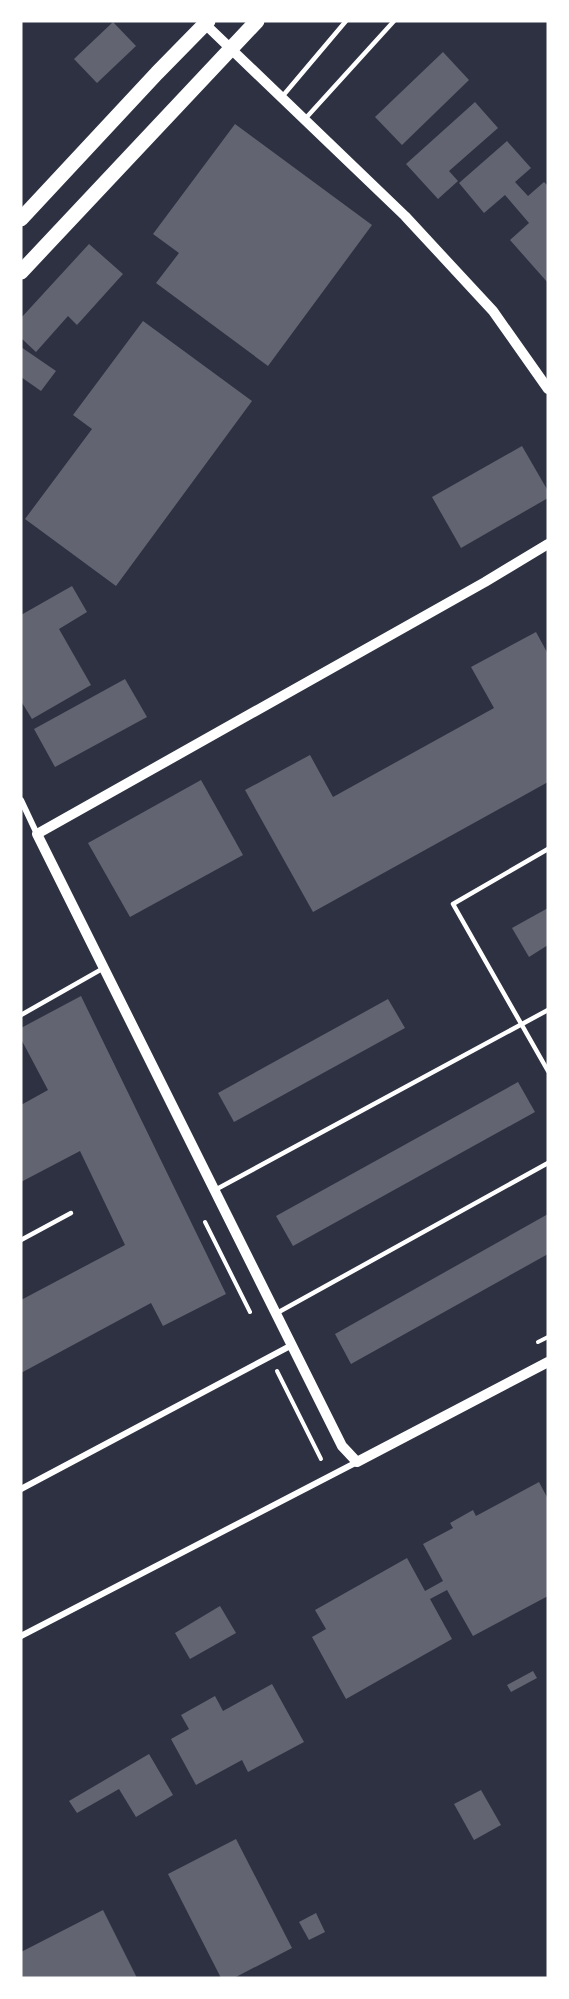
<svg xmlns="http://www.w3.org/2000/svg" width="569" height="1999" font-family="Georgia,serif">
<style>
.building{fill:#626471}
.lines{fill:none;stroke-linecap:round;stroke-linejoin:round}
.path{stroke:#fff;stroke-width:4}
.service{stroke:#fff;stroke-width:4.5}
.minor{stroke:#fff;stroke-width:6}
.tertiary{stroke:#fff;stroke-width:10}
.primary{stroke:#fff;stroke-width:15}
</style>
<rect width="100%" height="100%" fill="#2d3142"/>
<g class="building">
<polygon points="113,22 136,46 97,83 74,59"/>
<polygon points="443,52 469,80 402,145 375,117"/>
<polygon points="475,102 498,128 449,171 458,181 438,199 406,164"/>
<polygon points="235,124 372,225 268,366 156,283 179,253 153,234"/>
<polygon points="507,141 531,168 515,182 528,196 544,182 548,186 548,283 510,240 529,223 505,195 484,213 459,183"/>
<polygon points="89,244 123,274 77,325 68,316 36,352 21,338 21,318"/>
<polygon points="143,321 252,401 116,586 25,519 92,429 73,415"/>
<polygon points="21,347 56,371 41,391 21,377"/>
<polygon points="522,446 548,491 548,498 461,548 432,497"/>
<polygon points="72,586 87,612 59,629 91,685 32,719 21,701 21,615"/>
<polygon points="536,632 548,654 548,782 313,912 245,790 310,755 333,797 494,708 471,667"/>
<polygon points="125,679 147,717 55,767 34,729"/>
<polygon points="201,780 243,855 130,917 88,843"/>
<polygon points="548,908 548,945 529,957 512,928"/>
<polygon points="81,996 226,1294 163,1326 151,1303 21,1373 21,1300 125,1245 80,1151 21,1182 21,1105 48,1090 21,1039 21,1028"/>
<polygon points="388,999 405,1028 234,1122 218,1093"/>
<polygon points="518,1082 535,1112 293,1246 276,1216"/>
<polygon points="548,1214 548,1254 351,1364 335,1334"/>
<polygon points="539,1482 548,1499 548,1596 473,1636 447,1590 430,1599 452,1639 346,1699 312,1637 326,1629 315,1610 407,1558 425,1591 443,1581 423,1544 453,1528 450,1523 473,1510 476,1516"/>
<polygon points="220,1606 236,1633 190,1659 175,1633"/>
<polygon points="533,1671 537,1678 511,1692 507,1685"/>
<polygon points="272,1684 304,1742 248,1772 242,1760 196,1785 171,1739 189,1729 181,1715 215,1696 223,1711"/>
<polygon points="149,1754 173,1795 136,1817 119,1789 77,1813 69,1801"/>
<polygon points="481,1790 501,1825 474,1840 454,1804"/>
<polygon points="236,1839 292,1948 234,1978 221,1978 168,1874"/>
<polygon points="103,1910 137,1978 21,1978 21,1952"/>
<polygon points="316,1913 325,1932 309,1940 299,1922"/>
</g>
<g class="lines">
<g class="path">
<polyline points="205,1222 250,1312"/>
<polyline points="538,1342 548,1337"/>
<polyline points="277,1371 321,1459"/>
</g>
<g class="service">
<polyline points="281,98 346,21"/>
<polyline points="305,119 394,21"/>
<polyline points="548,849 453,904 548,1071"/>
<polyline points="21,1015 102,969"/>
<polyline points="215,1190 548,1010"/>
<polyline points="21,1240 71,1213"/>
<polyline points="277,1313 548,1163"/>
</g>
<g class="minor">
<polyline points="21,800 37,834"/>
<polyline points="21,1489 292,1345"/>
<polyline points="21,1636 357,1462"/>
</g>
<g class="tertiary">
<polyline points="205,24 405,216 493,311 548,389"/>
<polyline points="548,544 485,582 37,834 342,1446 357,1462 548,1362"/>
</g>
<g class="primary">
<polyline points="21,219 157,73 208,21"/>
<polyline points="21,272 257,21"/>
</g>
</g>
<rect width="569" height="1999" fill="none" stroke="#ffffff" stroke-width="45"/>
</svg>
